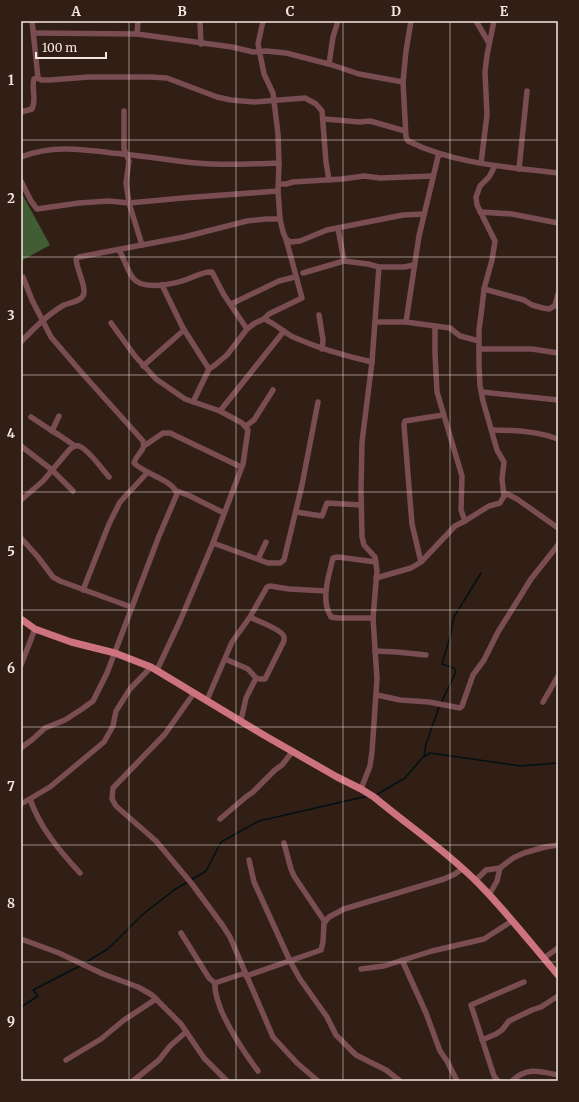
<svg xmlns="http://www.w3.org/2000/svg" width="579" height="1102" font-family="Merriweather,serif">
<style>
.forest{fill:#405d34}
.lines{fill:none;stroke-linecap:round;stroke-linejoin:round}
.stream{stroke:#001115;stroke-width:1.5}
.minor{stroke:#794d52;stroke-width:5.5}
.major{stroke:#cd737f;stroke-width:7}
.grid{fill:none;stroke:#f3e6df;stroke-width:1;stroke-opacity:0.55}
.neatline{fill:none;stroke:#f3e6df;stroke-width:1.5}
.grid-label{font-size:13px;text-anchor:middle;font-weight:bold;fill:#f3e6df}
</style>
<rect width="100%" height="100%" fill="#311e15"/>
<polygon class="forest" points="21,192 50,245 21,261"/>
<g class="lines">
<g class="stream">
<polyline points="441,703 456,672 454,668 442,664 451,634 452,626 454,617 481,573"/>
<polyline points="424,756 426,744 439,707"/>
<polyline points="376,795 405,778 422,758 430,753 521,766 558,763"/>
<polyline points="85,963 109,948 142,915 174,890 206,871 221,842 259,821 368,796"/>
<polyline points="21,1007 38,996 33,990 80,966"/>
</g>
<g class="minor">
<polyline points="32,21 38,78"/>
<polyline points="200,21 201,44"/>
<polyline points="263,21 258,44 264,74 273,93 274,101 278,134 279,163 278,191 280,219 283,232 286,239 291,242 300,241 327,230 403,215 424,214"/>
<path d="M411,21L406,51L403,82L406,137L408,141C454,164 508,167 558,173"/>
<polyline points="476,21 489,43"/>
<polyline points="34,33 137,34 232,47 253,52 266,51 286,53 329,64 359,74 403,82"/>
<polyline points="137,34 138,21"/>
<polyline points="329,64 333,37 338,21"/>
<polyline points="38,78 41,80 50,80 89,77 151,77 167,78 217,97 231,100 254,102 305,98 316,104 322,111 326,162 329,180"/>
<polyline points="124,111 124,149 129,161 126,183 129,203 142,245"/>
<path d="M21,112L32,109C37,99 31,89 34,79L38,78"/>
<polyline points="324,119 360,122 370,121 405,131"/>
<path d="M21,157C51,145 80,149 112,153C134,155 156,158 178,161C212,166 246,164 279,163"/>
<polyline points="481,163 487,115 485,72 487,55 494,21"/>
<polyline points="495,166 489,177 480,186 476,197 477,205 495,241 492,260 484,289 482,307 479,330 479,365 480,386 483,401 497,450 504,462 502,479 504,496"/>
<polyline points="519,169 527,91"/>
<polyline points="21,181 31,201 37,209 79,203 109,201 129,203 183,198 278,191"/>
<polyline points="279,184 286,184 293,182 342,179 364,176 380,178 433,176"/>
<polyline points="480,212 512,214 558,223"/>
<polyline points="338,228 344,261"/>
<path d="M119,250C124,258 127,270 133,278C142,291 175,284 188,279C196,276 204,271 212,272L224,295L247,329"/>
<polyline points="303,273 344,261 368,264 379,267 404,267 414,265"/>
<polyline points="162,285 183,328 209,369 193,402"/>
<polyline points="484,289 524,300 532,305 543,308 549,309 558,304"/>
<polyline points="231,304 279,281 295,277"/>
<polyline points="555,305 558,294"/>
<polyline points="319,315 323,340 322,349"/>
<path d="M264,319C275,323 283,332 293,337C318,348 345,356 372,362"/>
<polyline points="375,322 406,322 435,326 450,328 460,336 479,341"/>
<polyline points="406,322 419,236 437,161 438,156 441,155"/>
<polyline points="111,323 135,356 156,379 185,399 220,411 242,423 248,430 243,464 213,543 180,621 157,670"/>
<polyline points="435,326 435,354 437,392 462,476 461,510 465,521"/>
<path d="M21,342C34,328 48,314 64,305C71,302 84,301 84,292C85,284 77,270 76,259L79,257L184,237L247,221L266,219H280"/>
<polyline points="479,349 532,349 558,353"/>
<polyline points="143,366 184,330"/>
<polyline points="209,369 215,365 227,355 247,329 255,323 264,319 269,314 302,298 286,239"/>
<polyline points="482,392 558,400"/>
<polyline points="220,411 284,331"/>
<polyline points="31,417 52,431 59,435 75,446"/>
<polyline points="246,426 254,420 273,390"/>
<path d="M492,430C514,430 537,431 558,439"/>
<polyline points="52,431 59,416"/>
<polyline points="21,446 52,470 73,491"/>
<polyline points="144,446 163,433 170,433 241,467"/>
<polyline points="177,491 190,496 224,513"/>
<path d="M21,500L43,481L70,449C73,447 75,445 79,446C88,449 102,469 109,477"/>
<polyline points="296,512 322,516 327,503 361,505"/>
<polyline points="21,538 38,557 53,577 60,581 131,607"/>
<polyline points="213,543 268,563 280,563 284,560 302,485 318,402"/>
<polyline points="258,559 266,542"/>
<polyline points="421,562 412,524 404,425 405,421 443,415"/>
<polyline points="376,578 411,568 421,562 455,526 465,521 489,506 500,503 504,496 507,494 517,499 558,528"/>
<polyline points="83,590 109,524 120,502 147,473"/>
<path d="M373,618H338L331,617C320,600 329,575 333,558L338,557L376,562"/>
<polyline points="375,651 397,652 426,655"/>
<path d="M225,659L248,669L256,678L259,679H265L284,641C284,638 285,637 283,635C279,628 257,621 250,617"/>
<polyline points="21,665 35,629"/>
<polyline points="194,693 165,734 113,788 112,799 116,806 156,841 192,884 223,926 230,937 273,1037 297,1063 318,1081"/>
<polyline points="377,695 400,700 429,702 460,708 462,706 473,675 484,660 498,632 531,579 558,545"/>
<polyline points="207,700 232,642 250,617 267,587 270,586 289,589 326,591"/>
<polyline points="543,702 558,676"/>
<polyline points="241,720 246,698 256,678"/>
<path d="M21,748L33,739L45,728L65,720L82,709L93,701L107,673L159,536L177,494C174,480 144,474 134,463C136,454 146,451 143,441L82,373L51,337L32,300L23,277"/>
<polyline points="361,789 370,766 372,752 377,679 373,618 377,571 375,557 364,545 362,537 361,489 362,442 372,362 379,267"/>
<path d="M30,799C40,828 59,850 80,873"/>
<polyline points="21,804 50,787 104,742 113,726 116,711 130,689 151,667"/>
<polyline points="220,819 247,796 253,792 275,770 282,765 293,751"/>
<polyline points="284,843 291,869 294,876 325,922"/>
<polyline points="249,860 254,882 290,961 300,979 327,1017 336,1035 356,1055 386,1070 400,1081"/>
<polyline points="475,881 486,870 500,868 513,858 524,853 545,847 558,845"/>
<polyline points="489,895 497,881 500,868"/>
<polyline points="181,933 209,978 215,983"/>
<polyline points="21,939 59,953 103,974 138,987 152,995 181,1024 204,1058 227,1081"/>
<polyline points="544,958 558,948"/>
<polyline points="402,960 426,1013 440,1051 447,1061 457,1081"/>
<polyline points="361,969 384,966 432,951 484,939 512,921"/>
<polyline points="246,976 321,950 323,942 324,923 329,917 344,909 444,879 455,874 462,869"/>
<path d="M215,983C214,992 218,1001 221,1010C231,1033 243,1051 258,1071"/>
<polyline points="215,983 245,973"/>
<polyline points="482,1040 496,1034 502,1030 509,1021 532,1010 541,1007 558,996"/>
<polyline points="66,1060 101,1039 124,1020 156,999"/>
<polyline points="133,1081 159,1060 170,1046 186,1032"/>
<polyline points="498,1081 494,1076 471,1005 524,982"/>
<path d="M512,1081C527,1067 539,1071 558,1075"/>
</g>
<path class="major" d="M21,619L35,629L71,642L115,653L151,667L262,734L337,777L361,789L374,797C410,827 450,854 482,887C509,915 533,946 558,975"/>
</g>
<path class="grid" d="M129,21V1081M236,21V1081M343,21V1081M450,21V1081M21,140H558M21,257H558M21,375H558M21,492H558M21,610H558M21,727H558M21,845H558M21,962H558"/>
<rect width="579" height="1102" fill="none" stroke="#311e15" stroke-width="44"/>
<path d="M36 52v6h70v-6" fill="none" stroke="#f3e6df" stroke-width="2"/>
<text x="42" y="52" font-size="12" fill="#f3e6df" stroke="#311e15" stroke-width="3" paint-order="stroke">100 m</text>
<rect x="22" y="22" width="535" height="1058" class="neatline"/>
<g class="grid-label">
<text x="76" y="16">A</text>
<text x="182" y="16">B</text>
<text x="290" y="16">C</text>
<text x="396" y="16">D</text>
<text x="504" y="16">E</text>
<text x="11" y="85">1</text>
<text x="11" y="203">2</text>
<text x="11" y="320">3</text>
<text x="11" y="438">4</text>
<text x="11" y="556">5</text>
<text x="11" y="673">6</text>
<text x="11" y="791">7</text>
<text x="11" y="908">8</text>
<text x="11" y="1026">9</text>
</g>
</svg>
